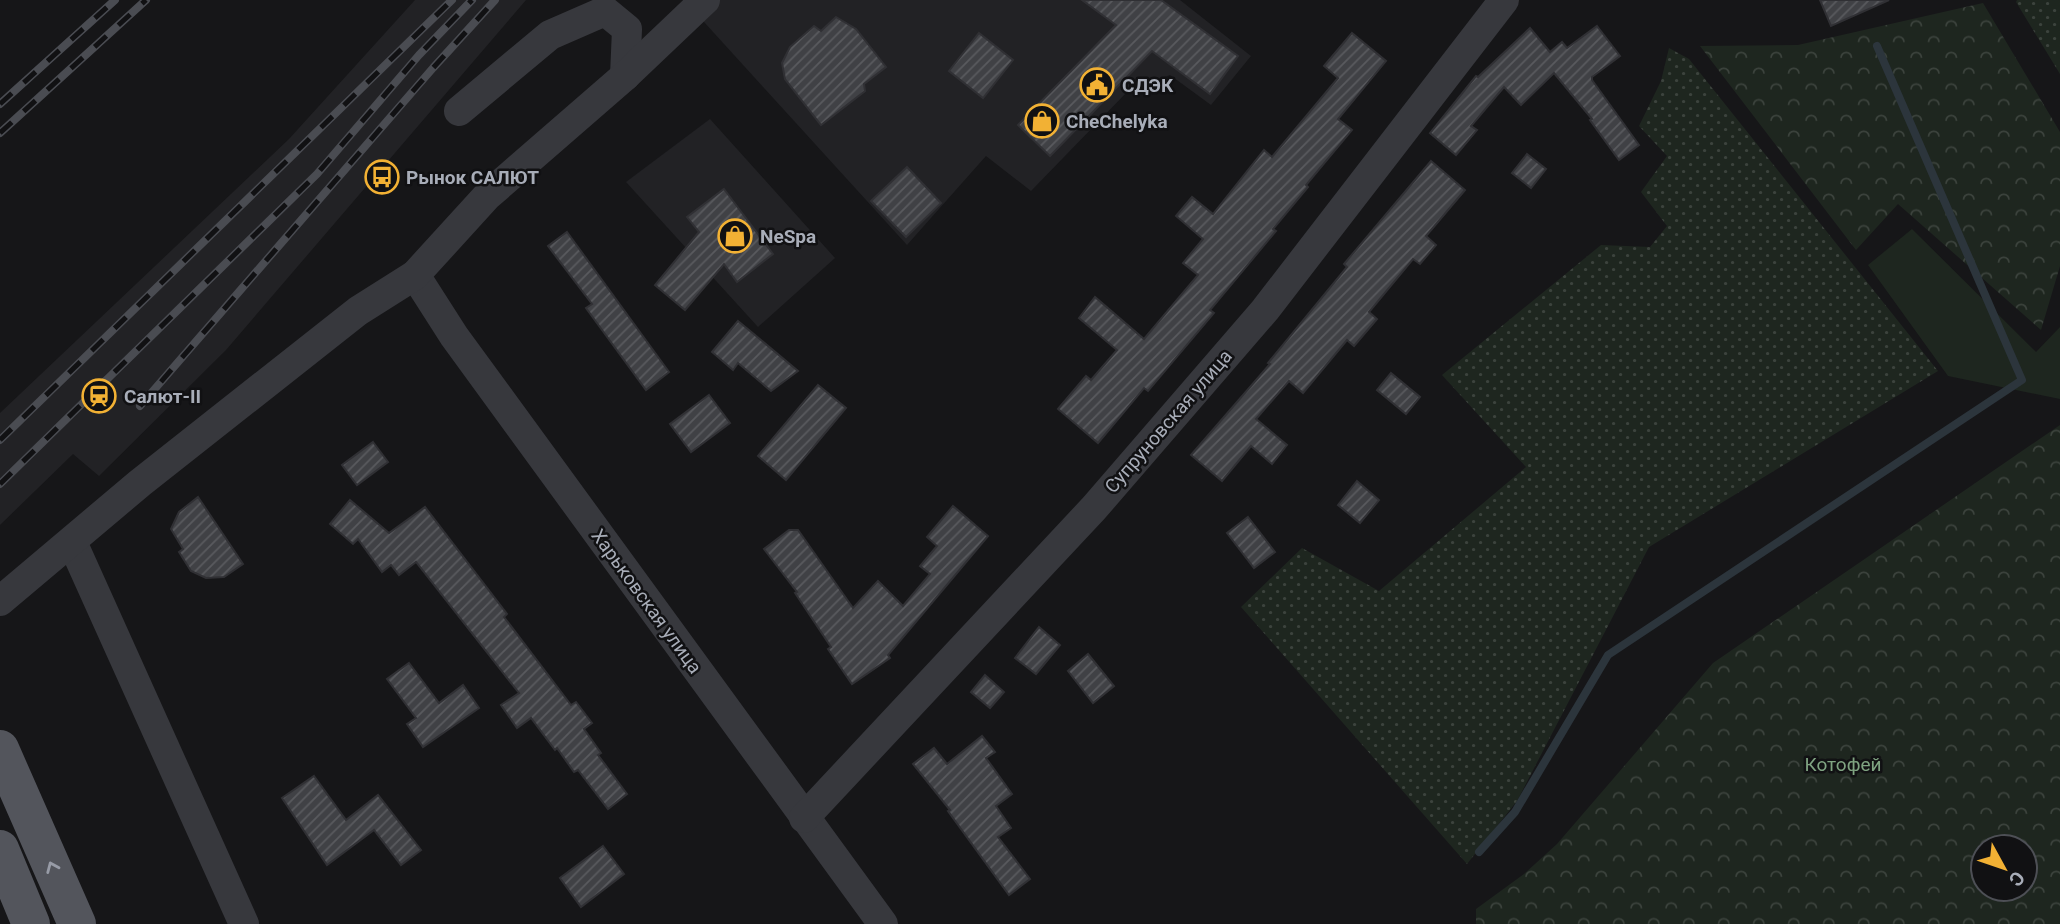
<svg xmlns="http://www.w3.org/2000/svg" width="2060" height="924" font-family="Roboto,sans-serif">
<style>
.built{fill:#222225}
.grass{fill:#1e261f}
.forest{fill:url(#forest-crowns);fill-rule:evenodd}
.garden{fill:url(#garden-dots)}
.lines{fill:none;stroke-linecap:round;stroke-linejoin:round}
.stream{stroke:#2c353c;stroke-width:8}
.building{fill:url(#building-hatch);stroke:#303034;stroke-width:2}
.minor{stroke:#37383d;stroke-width:30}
.major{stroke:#53555c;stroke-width:38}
.rail-casing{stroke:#4a4c52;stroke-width:8}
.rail{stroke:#111113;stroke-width:5;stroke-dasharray:16;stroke-linecap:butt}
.oneway{stroke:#979ba6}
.labels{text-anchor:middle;stroke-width:5;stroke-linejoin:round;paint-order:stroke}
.poi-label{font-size:19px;font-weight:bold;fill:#a8adb8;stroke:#111113;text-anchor:start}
.street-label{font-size:19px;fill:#a8adb8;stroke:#111113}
.park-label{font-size:19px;fill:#7fa381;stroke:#111113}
</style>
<defs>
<pattern id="forest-crowns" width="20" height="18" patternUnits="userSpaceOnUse" patternTransform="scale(1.75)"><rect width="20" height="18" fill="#1e261f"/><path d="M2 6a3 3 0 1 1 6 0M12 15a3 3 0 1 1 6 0" fill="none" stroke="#3c433d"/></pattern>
<pattern id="garden-dots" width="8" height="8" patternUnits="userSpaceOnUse" patternTransform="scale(1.75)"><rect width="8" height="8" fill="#1e261f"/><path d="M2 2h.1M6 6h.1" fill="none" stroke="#3c433d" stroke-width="1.8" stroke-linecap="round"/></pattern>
<pattern id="building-hatch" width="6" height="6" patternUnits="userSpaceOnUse" patternTransform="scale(1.75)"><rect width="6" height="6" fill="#404145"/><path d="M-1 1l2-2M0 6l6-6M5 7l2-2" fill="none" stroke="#595a5e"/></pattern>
</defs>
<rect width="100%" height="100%" fill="#161618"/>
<g class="built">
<polygon points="415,0 526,0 226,350 99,476 73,454 0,525 0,413 289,139"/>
<polygon points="684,0 1180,0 1251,56 1211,105 1170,75 1128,91 1031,191 986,156 907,245"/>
<polygon points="710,119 835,258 758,327 626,182"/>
</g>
<polygon class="grass" points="1912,229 2036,352 2060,327 2060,399 1948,376 1868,265"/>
<g class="forest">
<polygon points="1983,3 2060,132 2060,266 2041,330 1898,204 1856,250 1700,46 1798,45"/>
<path d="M2060,425V924H1476V909L1524,874L1557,844L1713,663ZM1983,847H2025V889H1983Z"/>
</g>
<g class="garden">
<polygon points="2017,0 2060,0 2060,74 2016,2"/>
<polygon points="1669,48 1689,59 1938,371 1649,547 1517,801 1467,864 1241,607 1302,548 1379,591 1526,467 1442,375 1601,245 1650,247 1667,226 1641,192 1667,156 1639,126 1661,81"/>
</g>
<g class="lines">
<polyline class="stream" points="1479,852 1515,812 1608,655 2022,380 1877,46"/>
</g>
<g class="building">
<polygon points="1082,0 1161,0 1238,56 1210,94 1152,51 1050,156 1018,125 1116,25"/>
<polygon points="1820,0 1889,0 1831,26"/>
<polygon points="836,17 856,29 886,67 864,84 865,91 821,125 785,79 782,63 790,47 814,26 821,31"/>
<polygon points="1597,26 1620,56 1592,77 1592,80 1639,145 1619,160 1590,120 1592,119 1554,73 1521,105 1504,87 1471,126 1477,130 1456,155 1430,133 1476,76 1478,77 1530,28 1550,52 1562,42 1567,48"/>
<polygon points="979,33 1013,60 983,98 949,71"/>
<polygon points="1352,33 1386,61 1338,119 1352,130 1306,185 1308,187 1273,229 1276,231 1210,310 1214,313 1148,391 1144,388 1098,443 1058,409 1086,376 1091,380 1117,350 1079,318 1095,297 1144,339 1198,275 1183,263 1203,239 1176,216 1192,197 1213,214 1264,150 1272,157 1338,78 1324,66"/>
<polygon points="1527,154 1546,169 1531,188 1512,173"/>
<polygon points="1431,161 1465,190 1426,236 1436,245 1420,264 1413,259 1369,312 1377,319 1354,346 1347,340 1303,393 1289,381 1256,419 1287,445 1272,464 1251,446 1222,481 1191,455 1270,364 1268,363 1347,267 1344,264"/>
<polygon points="907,167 941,203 906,237 871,201"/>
<polygon points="724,189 773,254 737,282 724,264 685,310 655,285 699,232 687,217"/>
<polygon points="567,232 669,372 646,390 586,308 592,304 548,246"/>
<polygon points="738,321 755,335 798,371 771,391 738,363 733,370 712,352"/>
<polygon points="1391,373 1420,397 1406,414 1377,390"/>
<polygon points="818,385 846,408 786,480 758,456"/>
<polygon points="709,395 730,423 691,452 670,424"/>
<polygon points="373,442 388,462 357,485 342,465"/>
<polygon points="1357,481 1379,500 1360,523 1338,505"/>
<polygon points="198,497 243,564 224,577 206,578 191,571 179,552 183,549 171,529 179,512"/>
<polygon points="350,500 389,533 425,507 507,614 504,617 571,705 576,702 592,723 584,729 601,753 598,755 627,794 608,809 578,770 574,772 557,748 555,750 531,718 517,728 501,705 519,693 416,562 399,575 391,565 382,572 358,539 353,544 330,524"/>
<polygon points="953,506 988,536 888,655 890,658 852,684 828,649 831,647 795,593 797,592 764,549 789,530 798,530 853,608 878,581 903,606 930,574 920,566 937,546 927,537"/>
<polygon points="1248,517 1275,552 1254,568 1227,533"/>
<polygon points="1039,627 1060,645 1036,674 1015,658"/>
<polygon points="1088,654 1114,686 1093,703 1068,671"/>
<polygon points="409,663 439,703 463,685 479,708 423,747 407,724 416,718 387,679"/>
<polygon points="985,675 1004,692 990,708 971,692"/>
<polygon points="982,736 995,752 986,758 1012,794 996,806 1011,828 998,837 1030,879 1009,895 948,811 950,810 913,764 934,748 947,764"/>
<polygon points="314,776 346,820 378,795 421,850 401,865 374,830 327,865 282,798"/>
<polygon points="603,846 624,874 581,907 560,878"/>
</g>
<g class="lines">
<g class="minor">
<polyline points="459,111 550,35 605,11 627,29 625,76"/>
<polyline points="415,275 454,336 883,924"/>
<polyline points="72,542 244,924"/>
<polyline points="0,601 140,483 358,311 415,275 487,196 625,76 705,0"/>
<polyline points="804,818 1094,508 1265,310 1504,0"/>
</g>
<g class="major">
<polyline points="0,749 77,924"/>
<polyline points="0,849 31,924"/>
</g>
<defs>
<g id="rail">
<polyline points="0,104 115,0"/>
<polyline points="0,133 146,0"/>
<polyline points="140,406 433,68 495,0"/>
<polyline points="0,440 452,0"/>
<polyline points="0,484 317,174 419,55 472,0"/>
</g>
</defs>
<use href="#rail" class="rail-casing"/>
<use href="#rail" class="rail"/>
</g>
<defs><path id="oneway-chevron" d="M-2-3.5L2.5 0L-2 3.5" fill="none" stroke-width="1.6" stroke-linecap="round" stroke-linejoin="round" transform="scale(1.75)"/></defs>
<use class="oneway" href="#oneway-chevron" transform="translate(52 867) rotate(-113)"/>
<defs>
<symbol id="civic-ring" viewBox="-11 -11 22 22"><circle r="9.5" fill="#111113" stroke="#f2b134" stroke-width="1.5"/><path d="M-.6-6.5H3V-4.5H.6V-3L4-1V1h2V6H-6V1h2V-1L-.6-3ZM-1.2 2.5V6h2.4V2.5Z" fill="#f2b134"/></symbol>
<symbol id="shop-ring" viewBox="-11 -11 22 22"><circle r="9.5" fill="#111113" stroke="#f2b134" stroke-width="1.5"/><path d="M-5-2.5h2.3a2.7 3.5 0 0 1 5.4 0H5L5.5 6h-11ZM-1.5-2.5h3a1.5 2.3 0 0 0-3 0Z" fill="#f2b134"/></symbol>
<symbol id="bus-ring" viewBox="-11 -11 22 22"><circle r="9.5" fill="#111113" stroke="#f2b134" stroke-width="1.5"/><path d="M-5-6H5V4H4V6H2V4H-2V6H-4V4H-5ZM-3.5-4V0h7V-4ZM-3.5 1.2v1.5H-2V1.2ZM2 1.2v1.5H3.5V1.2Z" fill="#f2b134"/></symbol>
<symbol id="station-ring" viewBox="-11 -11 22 22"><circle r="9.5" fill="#111113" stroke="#f2b134" stroke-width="1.5"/><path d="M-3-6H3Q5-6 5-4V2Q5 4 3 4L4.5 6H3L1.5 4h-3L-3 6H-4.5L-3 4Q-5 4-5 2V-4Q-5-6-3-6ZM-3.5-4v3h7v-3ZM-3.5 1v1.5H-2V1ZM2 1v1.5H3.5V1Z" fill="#f2b134"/></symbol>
</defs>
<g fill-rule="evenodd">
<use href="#civic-ring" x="1078" y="66" width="38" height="38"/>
<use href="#shop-ring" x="1023" y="102" width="38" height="38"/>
<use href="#bus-ring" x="363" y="158" width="38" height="38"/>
<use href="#shop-ring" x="716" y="217" width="38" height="38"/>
<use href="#station-ring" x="80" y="377" width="38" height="38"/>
</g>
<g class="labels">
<g class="poi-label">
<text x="1122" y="92">СДЭК</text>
<text x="1066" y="128">CheChelyka</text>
<text x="406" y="184">Рынок САЛЮТ</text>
<text x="760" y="243">NeSpa</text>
<text x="124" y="403">Салют-II</text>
</g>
<g class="street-label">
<text transform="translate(1168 421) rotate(-49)" y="7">Супруновская улица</text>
<text transform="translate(647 601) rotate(54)" y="7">Харьковская улица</text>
</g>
<g class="park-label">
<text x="1843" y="771">Котофей</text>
</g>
</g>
<g transform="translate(2004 868) rotate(130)"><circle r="33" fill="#111113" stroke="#4d4f55" stroke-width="2"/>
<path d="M0-5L12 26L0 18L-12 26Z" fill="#f2b134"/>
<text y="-10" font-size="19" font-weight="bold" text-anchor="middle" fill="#a8adb8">С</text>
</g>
</svg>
